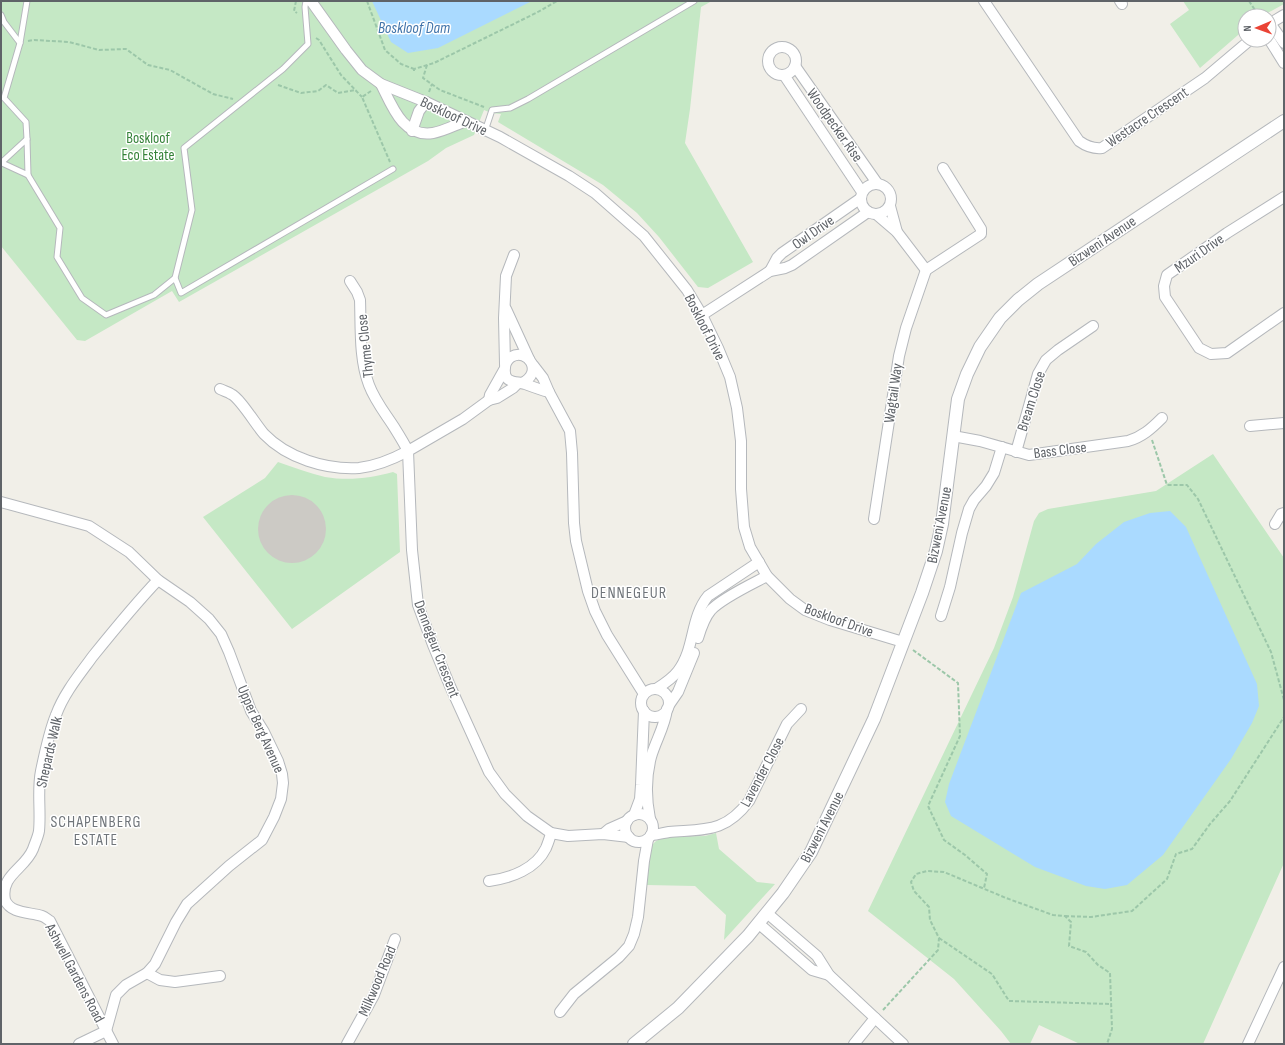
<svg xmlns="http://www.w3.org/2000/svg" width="1285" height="1045" font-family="'Sofia Sans Condensed',sans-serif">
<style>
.green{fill:#c5e8c5}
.water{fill:#aadaff}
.building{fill:#cccac5}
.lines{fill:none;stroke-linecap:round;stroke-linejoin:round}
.service-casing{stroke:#b5b8bc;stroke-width:7}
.minor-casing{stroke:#b5b8bc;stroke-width:12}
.tertiary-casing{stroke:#b5b8bc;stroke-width:14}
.path{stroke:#9cc7a9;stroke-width:2;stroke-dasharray:4 2;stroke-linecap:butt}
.service{stroke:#fff;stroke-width:5}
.minor{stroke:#fff;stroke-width:10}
.tertiary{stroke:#fff;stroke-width:12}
.labels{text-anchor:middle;stroke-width:3;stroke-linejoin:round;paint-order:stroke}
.street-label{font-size:15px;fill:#5f6368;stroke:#fff}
.park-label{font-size:15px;fill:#348238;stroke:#fff}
.water-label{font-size:16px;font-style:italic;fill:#4174aa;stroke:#fff}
.neighbourhood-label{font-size:16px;letter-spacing:1px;fill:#70757a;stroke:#fff}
</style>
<rect width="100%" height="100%" fill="#f1efe8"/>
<g class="green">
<polygon points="1,1 712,1 701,7 690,109 685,143 753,262 708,288 698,287 659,237 637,213 603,185 498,122 501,114 491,113 484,110 474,135 446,148 428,161 179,302 172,291 85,341 77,340 1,246"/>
<polygon points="1183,1 1284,1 1284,4 1262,16 1245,16 1245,29 1200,68 1170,24 1189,10"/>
<polygon points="1213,454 1284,558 1284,863 1203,1044 1080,1044 1039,1025 1030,1044 1011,1044 1001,1031 954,979 868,911 994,648 1013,597 1034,521 1039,513 1048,509 1156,491"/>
<path d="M278,462C293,467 309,473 325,477C349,481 371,478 393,472L397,474L400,552L292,629L203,517L265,478Z"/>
<polygon points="716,833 719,849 757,882 775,884 724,940 726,915 695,886 647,885 648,855 652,845 656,841 665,837 705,836"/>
</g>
<g class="water">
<polygon points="372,1 532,1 438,48 408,53 391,42"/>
<polygon points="1170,511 1186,527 1257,684 1259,706 1252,723 1231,759 1163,855 1127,885 1105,889 1086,886 1035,867 951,816 945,802 949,784 1021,593 1077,564 1096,544 1124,522 1150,513"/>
</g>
<circle class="building" cx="292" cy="529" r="34"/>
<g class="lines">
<defs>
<g id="service">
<polyline points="1,15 4,22 20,43 4,98 26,122 27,139"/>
<polyline points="20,43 27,1"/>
<polyline points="485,131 492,110 510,108 528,99 694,1"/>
<polyline points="1,163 27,139 28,175 2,163"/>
<polyline points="28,175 60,228 57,257 82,298 106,315 154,295 175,278 192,210 184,148 283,69 308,44 305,7 306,1"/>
<polyline points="175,278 181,293 393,169"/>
</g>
<g id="minor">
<polyline points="311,1 346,50 362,70 381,84 426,102 500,137 569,176 595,193 644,236 687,290 702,315 718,348 730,377 737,408 741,441 741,489 744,527 750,547 767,576 790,599 805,610 830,620 903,642"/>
<path d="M984,1L1079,141C1086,146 1093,149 1102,148L1205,78L1250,40"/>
<polyline points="1120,1 1122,4"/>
<polyline points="1270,23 1284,43"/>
<polyline points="1269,24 1284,15"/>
<polyline points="1269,39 1284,63"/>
<circle cx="782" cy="61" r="14"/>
<polyline points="795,66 877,183"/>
<polyline points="784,75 862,192"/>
<path d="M381,84C392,106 403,138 433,133C444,131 455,125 466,121"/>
<polyline points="412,131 419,111 426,102"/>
<circle cx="876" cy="199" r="15"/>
<polyline points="1284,197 1227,233 1167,275 1164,286 1165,297 1199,348 1211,354 1227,353 1284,313"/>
<polyline points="890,206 897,232"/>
<polyline points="876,214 897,232 926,270"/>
<polyline points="926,270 981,234 981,229 943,168"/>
<polyline points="770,271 777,258 782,253 861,198"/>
<polyline points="506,309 529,359"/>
<polyline points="702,315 770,271 785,268 792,265 868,212"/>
<polyline points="505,364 504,318 506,276 514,255"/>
<polyline points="533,365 543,378 549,392 570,431 572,453 574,523 576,541 588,591 595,611 607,635 644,694"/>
<path d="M522,383C544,373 528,347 511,357C507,360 505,363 505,368C503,384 516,381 525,384C533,387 541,390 549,392"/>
<polyline points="517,384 513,388 497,398 489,400 463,419 408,451 412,550 418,605 433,645 450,686 489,772 505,794 527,816 551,833 568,836 603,834 629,837"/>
<path d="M220,389C224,391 228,392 231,394C240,398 256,425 264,434C287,458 326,470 359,468C377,466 393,459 408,451C404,443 399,435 394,427C385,413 375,401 369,385C359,359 361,327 360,300L357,292L350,281"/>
<polyline points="489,400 490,395 504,370"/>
<polyline points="1250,426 1284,423"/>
<path d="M953,436L980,441L1029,455L1128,441C1142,437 1151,429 1162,418"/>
<polyline points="1016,452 1038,374 1046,360 1058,350 1093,326"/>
<polyline points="1,502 89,526 129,552 158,580 190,602 209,619 221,634 229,652 251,711 264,732 278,761 282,774 283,783 281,799 274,817 262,840 229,866 187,904 176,922 155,964 147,973 126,985 116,995 106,1031"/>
<polyline points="874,519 899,356 906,328 926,270"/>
<polyline points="1275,524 1281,514 1284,513"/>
<polyline points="941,616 950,587 962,533 969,509 974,500 986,486 994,473 1002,447"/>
<path d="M698,638C701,628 704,618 711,610C722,598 752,584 767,576"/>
<path d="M656,689C664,684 672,679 678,671C695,649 690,618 708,596L759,562"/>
<circle cx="655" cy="703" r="14"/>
<polyline points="669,705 678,692 694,653"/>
<circle cx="639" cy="828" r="14"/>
<polyline points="634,815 640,799 641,785 644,711"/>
<path d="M650,819C646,799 646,776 651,757C656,740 665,726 667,709"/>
<polyline points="603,834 609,829 627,821"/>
<path d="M651,835C657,835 663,833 669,832C705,829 725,833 749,801L787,724L801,709"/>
<path d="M489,881C511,878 536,869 546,848C548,843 550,838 551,833"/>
<polyline points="767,913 817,956 829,975 903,1044"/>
<polyline points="758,923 812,970 829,975"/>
<polyline points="147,973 160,980 175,982 220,976"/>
<polyline points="560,1012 574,994 619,957 629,946 634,934 638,917 644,861 648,839"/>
<polyline points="79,1044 106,1031"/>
<path d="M113,1044L50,921C47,919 45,917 42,916C30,912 11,914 5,900C0,875 25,869 33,849C35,843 38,837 39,831C41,811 37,790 41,771C45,752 49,732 56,715C64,693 80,674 93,656C114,630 135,604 158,580"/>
<polyline points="347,1044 374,995 395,939"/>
<polyline points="854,1044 875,1018"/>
<polyline points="1248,1044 1284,967"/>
</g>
<polyline id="tertiary" points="634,1044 678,1008 748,936 783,893 811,852 874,719 922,593 936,551 942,524 958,399 967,374 980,347 1000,318 1018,300 1038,284 1284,121"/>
</defs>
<use href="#service" class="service-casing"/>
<use href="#minor" class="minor-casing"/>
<use href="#tertiary" class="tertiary-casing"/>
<g class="path">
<polyline points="296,1 294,11 297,13"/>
<polyline points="367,1 385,50 401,64 414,69"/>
<polyline points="1249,1 1259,16"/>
<polyline points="316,38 319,40 341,75 362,97"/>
<polyline points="28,41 34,40 69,42 99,50 126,49 148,65 170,70 213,94 233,99"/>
<polyline points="427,65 423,78 440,90 484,107"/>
<polyline points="414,71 414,69 434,63 536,13 557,1"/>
<polyline points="278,85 301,93 318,91 326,85 338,93 356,90"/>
<polyline points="371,91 362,97 390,162"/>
<polyline points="429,92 432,84"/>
<polyline points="1152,440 1167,485 1187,485 1198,499 1271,652 1284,700"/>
<polyline points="913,650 958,683 960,736 928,806 944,840 965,855 987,874 984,888"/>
<polyline points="1065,916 1091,917 1132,911 1167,879 1176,854 1192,849 1210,824 1230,801 1284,717"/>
<polyline points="939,938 992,974 1009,1001 1111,1004"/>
<polyline points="883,1010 938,950 939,938 930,920 929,907 914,891 911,882 916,874 927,871 944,872 1006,898 1053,915 1065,916 1071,922 1069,946 1086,952 1098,965 1110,973 1112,1029 1107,1044"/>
</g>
<use href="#service" class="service"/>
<use href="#minor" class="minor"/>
<use href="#tertiary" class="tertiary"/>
</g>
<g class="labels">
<g class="street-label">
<text transform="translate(454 116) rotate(25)" y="5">Boskloof Drive</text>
<text transform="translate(1147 117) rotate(-34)" y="5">Westacre Crescent</text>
<text transform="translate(835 125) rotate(55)" y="5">Woodpecker Rise</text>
<text transform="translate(813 232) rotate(-35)" y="5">Owl Drive</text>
<text transform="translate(1102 241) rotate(-34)" y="5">Bizweni Avenue</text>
<text transform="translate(1199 253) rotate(-35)" y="5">Mzuri Drive</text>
<text transform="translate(705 327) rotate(63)" y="5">Boskloof Drive</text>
<text transform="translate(365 346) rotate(-96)" y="5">Thyme Close</text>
<text transform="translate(893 393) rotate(-82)" y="5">Wagtail Way</text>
<text transform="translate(1031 401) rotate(-72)" y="5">Bream Close</text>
<text transform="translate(1060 450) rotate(-7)" y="5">Bass Close</text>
<text transform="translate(939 525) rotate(-79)" y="5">Bizweni Avenue</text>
<text transform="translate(839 620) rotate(20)" y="5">Boskloof Drive</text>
<text transform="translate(437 649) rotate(69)" y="5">Dennegeur Crescent</text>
<text transform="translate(261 729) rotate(66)" y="5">Upper Berg Avenue</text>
<text transform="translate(49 752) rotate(-77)" y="5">Shepards Walk</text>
<text transform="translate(762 772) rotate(-62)" y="5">Lavender Close</text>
<text transform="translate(822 827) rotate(-63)" y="5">Bizweni Avenue</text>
<text transform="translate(75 973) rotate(62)" y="5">Ashwell Gardens Road</text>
<text transform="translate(377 981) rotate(-67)" y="5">Milkwood Road</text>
</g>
<g class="park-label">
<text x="148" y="143">Boskloof<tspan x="148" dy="17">Eco Estate</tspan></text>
</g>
<g class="water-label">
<text x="414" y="33">Boskloof Dam</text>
</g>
<g class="neighbourhood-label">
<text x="629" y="598">DENNEGEUR</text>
<text x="96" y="827">SCHAPENBERG<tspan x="96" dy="18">ESTATE</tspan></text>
</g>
</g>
<rect width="1285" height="1045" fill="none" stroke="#5f6368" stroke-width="4"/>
<g transform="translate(1257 28) rotate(268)"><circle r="19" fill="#ffffff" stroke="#bfc1c3"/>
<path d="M0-3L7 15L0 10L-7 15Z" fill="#ea4335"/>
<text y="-6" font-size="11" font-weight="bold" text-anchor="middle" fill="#5f6368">N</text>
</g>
</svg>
